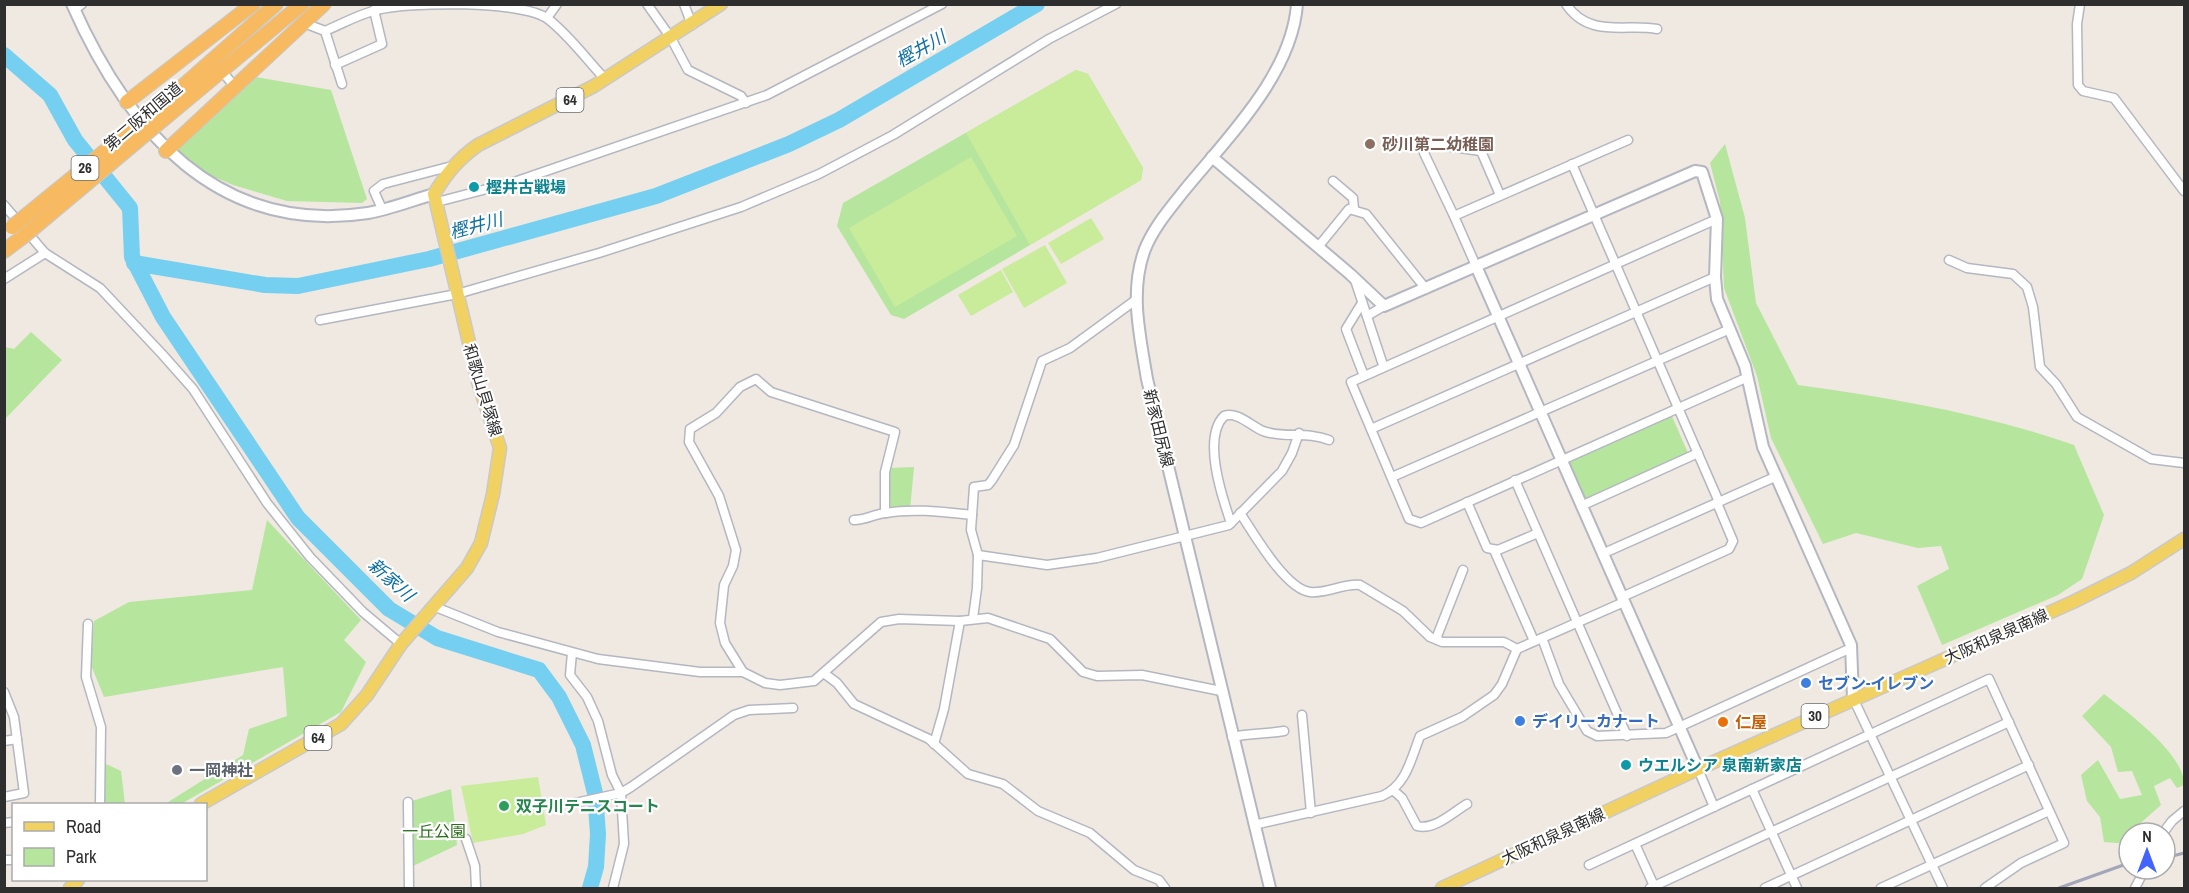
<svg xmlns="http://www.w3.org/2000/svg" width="2189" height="893" font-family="'Archivo Narrow','Noto Sans JP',sans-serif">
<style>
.green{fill:#b6e59e}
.pitch{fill:#c9ec9a}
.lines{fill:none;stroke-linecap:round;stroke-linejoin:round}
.river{stroke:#75cff0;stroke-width:16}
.minor-casing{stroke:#b4b7c1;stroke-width:11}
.tertiary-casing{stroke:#b4b7c1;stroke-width:14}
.secondary-casing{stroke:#b4b7c1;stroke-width:14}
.primary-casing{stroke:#c9c9c9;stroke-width:15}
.trunk-casing{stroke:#c9c9c9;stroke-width:16}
.minor{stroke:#fff;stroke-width:8}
.tertiary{stroke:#fff;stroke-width:10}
.secondary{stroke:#fff;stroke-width:10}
.primary{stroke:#f2d163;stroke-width:12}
.trunk{stroke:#f8ba60;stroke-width:14}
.rail{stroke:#a3a6b8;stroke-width:3}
.trunk-bridge-casing{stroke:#c9c9c9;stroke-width:16;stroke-linecap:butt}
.trunk-bridge{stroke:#f8ba60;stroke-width:14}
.education-dot{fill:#8d6e63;stroke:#fff;stroke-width:2}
.culture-dot{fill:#0f9aa8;stroke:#fff;stroke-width:2}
.shop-dot{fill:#3f7fe0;stroke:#fff;stroke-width:2}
.food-dot{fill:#e8710a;stroke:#fff;stroke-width:2}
.worship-dot{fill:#6b7280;stroke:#fff;stroke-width:2}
.leisure-dot{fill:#2e9e5b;stroke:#fff;stroke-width:2}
.labels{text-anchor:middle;stroke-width:4.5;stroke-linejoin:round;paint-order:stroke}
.shield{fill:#fff;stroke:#6d6d6d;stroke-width:1.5}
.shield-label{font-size:15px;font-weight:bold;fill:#2e2e2e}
.street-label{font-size:16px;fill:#2e2e2e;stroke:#fff}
.education-label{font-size:16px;font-weight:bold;fill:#785e54;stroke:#fff;text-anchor:start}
.culture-label{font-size:16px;font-weight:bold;fill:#0d838f;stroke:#fff;text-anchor:start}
.shop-label{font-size:16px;font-weight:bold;fill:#366cbe;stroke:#fff;text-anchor:start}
.food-label{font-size:16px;font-weight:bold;fill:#c56008;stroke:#fff;text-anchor:start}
.worship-label{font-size:16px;font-weight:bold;fill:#5b616d;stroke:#fff;text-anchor:start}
.leisure-label{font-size:16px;font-weight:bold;fill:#27864d;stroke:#fff;text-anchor:start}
.park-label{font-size:16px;fill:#2c6e1b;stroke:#fff}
.water-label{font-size:18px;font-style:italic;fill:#0d6fa3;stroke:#fff}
</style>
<rect width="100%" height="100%" fill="#efe9e1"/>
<g class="green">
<polygon points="1076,70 1088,74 1143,168 1141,180 904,319 891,315 837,226 843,203"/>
<polygon points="250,76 331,90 367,199 362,203 287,201 233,185 191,167 175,147"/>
<path d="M1725,144L1745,218L1756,303L1798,385C1892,398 1985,414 2074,445L2104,515L2082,579L2058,595L1942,645L1917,586L1949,569L1941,546L1918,548L1856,533L1823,544L1771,438L1757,376L1724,288L1720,202L1710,163Z"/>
<polygon points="31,332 62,360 5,419 5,347 14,349"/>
<polygon points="1671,414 1688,453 1584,502 1566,461"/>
<polygon points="914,467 910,510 887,508 889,468"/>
<polygon points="267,520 361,620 344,640 366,662 341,712 181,804 165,804 243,755 249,729 287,716 283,667 104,697 91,665 94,621 129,602 252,590"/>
<path d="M2104,694C2127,712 2185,754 2184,785L2177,788L2170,778L2154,786L2161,805L2136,827L2144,833H2129V844L2104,842L2100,817L2087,801L2081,775L2098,760L2120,799L2142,795L2132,771L2118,772L2111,747L2082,716Z"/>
<polygon points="104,763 121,771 125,804 105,804"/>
<polygon points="451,789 457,845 413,866 412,801"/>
</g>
<g class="pitch">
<polygon points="1076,70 1088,74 1143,168 1141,180 1030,245 966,133"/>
<polygon points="971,157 1017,236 895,307 849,228"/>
<polygon points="1091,218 1104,239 1061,264 1048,243"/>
<polygon points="1045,245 1067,283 1024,308 1002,269"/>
<polygon points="1001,270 1013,292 971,316 958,295"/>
<polygon points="538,777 546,825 523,834 473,843 461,786"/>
</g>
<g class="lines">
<g class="river">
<polyline points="4,55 50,95 75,140 130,208 132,257 163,317 298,518 389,609 437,638 539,670 559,697 583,745 595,793 598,834 596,867 590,888"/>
<polyline points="134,263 265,285 298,286 429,259 656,196 789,144 839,120 1037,4"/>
</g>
<defs>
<g id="minor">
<polyline points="647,4 671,38 688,70 741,96 746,103"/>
<polyline points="684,4 692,25"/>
<path d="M1566,4C1589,39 1627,23 1657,29"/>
<polyline points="2080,4 2077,24 2078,85 2083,91 2114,98 2184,191"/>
<polyline points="74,10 82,4"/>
<polyline points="547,18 557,4"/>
<path d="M304,23L325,31C342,24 359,14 377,10C408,2 523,0 548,19C569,35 587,60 605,79"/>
<polyline points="325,31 342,84"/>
<polyline points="335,65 382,44 374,10"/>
<polyline points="226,76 234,86"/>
<polyline points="1572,164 1719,502"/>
<polyline points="1333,181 1353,198 1354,209"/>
<polyline points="437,202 517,181 767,95 942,4"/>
<polyline points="4,205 45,253 100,288 162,354 193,389 267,503 310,557 363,612 401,644"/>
<polyline points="382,209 374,191 383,184 452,166"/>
<polyline points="1454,216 1424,153 1425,143 1481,151 1500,195"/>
<polyline points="1717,219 1351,382 1409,519 1421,523 1748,377"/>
<polyline points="1318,247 1349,209 1366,214 1426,289"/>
<polyline points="1949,260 1967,268 2013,274 2027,287 2033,307 2040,367 2056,384 2077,417 2151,459 2184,463"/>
<polyline points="1476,266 1454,216 1628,140"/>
<polyline points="1354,277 1383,365"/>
<polyline points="4,279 45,253"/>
<polyline points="1362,303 1346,329 1364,376"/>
<polyline points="1367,316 1384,306"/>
<polyline points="320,320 457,294 599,253 741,207 819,174 893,135 1049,39 1116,4"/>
<polyline points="1371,429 1715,277"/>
<polyline points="1392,477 1730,329"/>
<polyline points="1515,480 1627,736"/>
<polyline points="1467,502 1487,548 1498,550 1538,533"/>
<polyline points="1581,506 1698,453"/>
<path d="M1240,513C1253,532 1285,589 1310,592C1327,594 1343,583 1360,585L1403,611L1430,637L1442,642H1504L1517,649"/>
<path d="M854,520C866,520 874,514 886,513C913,508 944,512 972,515"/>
<path d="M1231,523C1222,497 1202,438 1224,416C1237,411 1251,426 1263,431C1284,439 1307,431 1329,440"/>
<polyline points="1494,550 1534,641"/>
<polyline points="1602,554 1777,476"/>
<polyline points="978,555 1047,565 1097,558 1229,525 1282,471 1292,453 1299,433"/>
<polyline points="1622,597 1729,549 1733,541 1717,503"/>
<polyline points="433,606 498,632 598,659 700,672 743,672 765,683 780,685 814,681 881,622 899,619 960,621 988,618 1050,639 1083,672 1097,676 1142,675 1221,691"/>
<polyline points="973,618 977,588 978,555 971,530 974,487 988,485 992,480 1014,445 1042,361 1070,348 1137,299"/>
<polyline points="88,624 86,677 101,727 100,804"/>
<polyline points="1542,638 1559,684 1587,731 1597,736 1666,733 1851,648"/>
<polyline points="1436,639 1463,570"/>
<polyline points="572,653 570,675 587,697 598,721 612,775 621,793 624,844 613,888"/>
<polyline points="743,672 725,643 720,623 724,585 733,566 736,550 719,496 689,442 690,429 716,413 740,387 756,379 771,392 895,432 885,472 885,513"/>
<polyline points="825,674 837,683 854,704 929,739 968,774 1003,784 1038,811 1090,833 1134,870 1159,880 1165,888"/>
<polyline points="4,692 14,717 24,793 4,797"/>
<polyline points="1853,698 1943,888"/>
<polyline points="1302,715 1311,813"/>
<path d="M1232,737C1250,733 1266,734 1284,731"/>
<polyline points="4,741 17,739"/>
<polyline points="934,744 944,709 960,621"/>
<polyline points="1698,769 1714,807"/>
<polyline points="1752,789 1797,888"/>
<path d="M1394,791L1402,798L1417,826C1434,831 1453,812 1467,804"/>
<polyline points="408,802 409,888"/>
<polyline points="575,803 621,793 631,787 734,715 749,710 793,708"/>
<polyline points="4,823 14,822"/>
<path d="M1254,825L1382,796C1406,786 1411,759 1420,736L1462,717L1494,695L1502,684L1517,649L1624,602"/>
<polyline points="2163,833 2172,821 2184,811"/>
<polyline points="466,839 475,866 476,888"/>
<polyline points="1635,844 1655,888"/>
<polyline points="4,860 14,860"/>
<polyline points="1589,865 1989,679 2064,843 2021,863 1985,888"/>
<polyline points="1650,888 2009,722"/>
<polyline points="1765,888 2029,765"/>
<polyline points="1881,888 2049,811"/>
<polyline points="2135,888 2145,869"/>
</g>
<g id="tertiary">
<path d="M72,4C127,129 218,236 368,213C391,209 413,200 434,194"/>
<polyline points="1212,157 1350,274 1384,306 1695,171 1702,172 1717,219 1715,277 1717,299 1745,366 1763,447 1851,645 1853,698"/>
<polyline points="1476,266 1698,769"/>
</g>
<path id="secondary" d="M1270,888L1147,379C1140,336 1129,291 1145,249C1154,227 1169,210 1183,192C1226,139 1292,75 1297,4"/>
<g id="primary">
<path d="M201,804L341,724L367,695L401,644L467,568L481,543L493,494L500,448L479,385L434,194C447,173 458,159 478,145L594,86L721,4"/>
<polyline points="70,888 78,880"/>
<polyline points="1442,888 1698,769 2073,602 2131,573 2184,539"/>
</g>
<g id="trunk">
<polyline points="127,102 253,4"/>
<polyline points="158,108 276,4"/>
<polyline points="166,117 302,4"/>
<polyline points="166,151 324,4"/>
<polyline points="4,251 24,236"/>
</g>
</defs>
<use href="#minor" class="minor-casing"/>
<use href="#tertiary" class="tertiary-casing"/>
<use href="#secondary" class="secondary-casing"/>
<use href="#primary" class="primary-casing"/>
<use href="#trunk" class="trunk-casing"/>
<use href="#minor" class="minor"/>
<use href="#tertiary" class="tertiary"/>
<use href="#secondary" class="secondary"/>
<use href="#primary" class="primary"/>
<use href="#trunk" class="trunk"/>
<g class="rail">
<polyline points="2165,858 2184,853"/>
<polyline points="2059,888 2129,863"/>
</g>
<defs>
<g id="trunk-bridge">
<polyline points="12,227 158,108"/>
<polyline points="24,236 166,117"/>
</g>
</defs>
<use href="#trunk-bridge" class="trunk-bridge-casing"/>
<use href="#trunk-bridge" class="trunk-bridge"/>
</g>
<circle class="education-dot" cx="1370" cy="144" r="6"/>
<g class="culture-dot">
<circle cx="474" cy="187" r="6"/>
<circle cx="1626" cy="765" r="6"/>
</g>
<g class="shop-dot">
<circle cx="1806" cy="683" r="6"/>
<circle cx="1520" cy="721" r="6"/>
</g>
<circle class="food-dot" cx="1723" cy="722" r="6"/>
<circle class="worship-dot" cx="177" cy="770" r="6"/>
<circle class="leisure-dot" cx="504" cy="806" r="6"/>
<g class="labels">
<g class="shield">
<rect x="556.5" y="88" width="27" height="24" rx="4.5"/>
<rect x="71.5" y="156" width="27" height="24" rx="4.5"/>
<rect x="1801.5" y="704" width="27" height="24" rx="4.5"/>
<rect x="304.5" y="726" width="27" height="24" rx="4.5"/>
</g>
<g class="shield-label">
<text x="570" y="105">64</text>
<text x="85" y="173">26</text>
<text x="1815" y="721">30</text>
<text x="318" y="743">64</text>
</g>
<g class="street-label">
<text transform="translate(143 116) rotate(-40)" y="6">第二阪和国道</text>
<text transform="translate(483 390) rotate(73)" y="6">和歌山貝塚線</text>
<text transform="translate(1159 428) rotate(76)" y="6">新家田尻線</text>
<text transform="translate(1996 636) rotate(-24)" y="6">大阪和泉泉南線</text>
<text transform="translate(1553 836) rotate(-25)" y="6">大阪和泉泉南線</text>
</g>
<g class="education-label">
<text x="1382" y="150">砂川第二幼稚園</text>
</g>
<g class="culture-label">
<text x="486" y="193">樫井古戦場</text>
<text x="1638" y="771">ウエルシア 泉南新家店</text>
</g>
<g class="shop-label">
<text x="1818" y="689">セブン-イレブン</text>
<text x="1532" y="727">デイリーカナート</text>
</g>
<g class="food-label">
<text x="1735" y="728">仁屋</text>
</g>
<g class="worship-label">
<text x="189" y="776">一岡神社</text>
</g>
<g class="leisure-label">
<text x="516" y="812">双子川テニスコート</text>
</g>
<g class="park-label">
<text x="434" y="837">一丘公園</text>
</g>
<g class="water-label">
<text transform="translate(921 49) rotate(-30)" y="6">樫井川</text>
<text transform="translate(476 226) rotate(-15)" y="6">樫井川</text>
<text transform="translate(391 580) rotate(42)" y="6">新家川</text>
</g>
</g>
<rect width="2189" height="893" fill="none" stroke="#2e2e2e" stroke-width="12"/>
<rect x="12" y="803" width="195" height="78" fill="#ffffff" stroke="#ababab" stroke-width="1.5"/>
<rect x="24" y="822" width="30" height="9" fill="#f2d163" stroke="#ababab" stroke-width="1.5"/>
<text x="66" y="833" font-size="18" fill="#2e2e2e">Road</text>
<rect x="24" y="848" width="30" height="18" fill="#b6e59e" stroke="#ababab" stroke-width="1.5"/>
<text x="66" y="863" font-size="18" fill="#2e2e2e">Park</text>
<g transform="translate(2147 851)"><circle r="28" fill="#ffffff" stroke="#ababab" stroke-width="1.5"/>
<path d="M0-4.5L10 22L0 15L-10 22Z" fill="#4264fb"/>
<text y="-9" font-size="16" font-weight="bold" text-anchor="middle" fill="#2e2e2e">N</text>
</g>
</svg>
